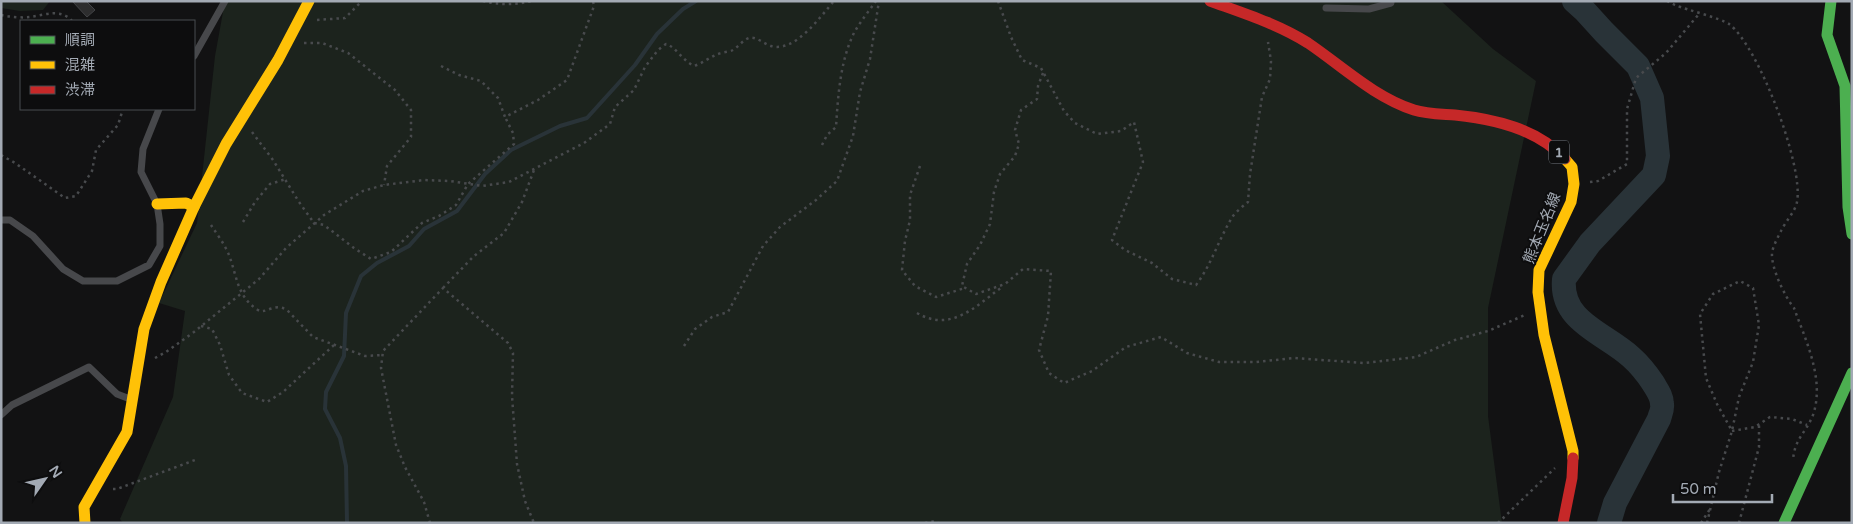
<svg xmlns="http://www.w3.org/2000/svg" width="1853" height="524" font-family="'Varela Round','Noto Sans JP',sans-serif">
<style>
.green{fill:#1c231d}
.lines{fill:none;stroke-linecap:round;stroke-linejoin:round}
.stream{stroke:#293338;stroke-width:4}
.river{stroke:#293338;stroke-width:24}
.building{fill:#2d2d2e;stroke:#424346}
.path{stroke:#484a4d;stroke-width:2.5;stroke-dasharray:2.5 4;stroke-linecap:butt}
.lane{stroke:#47484b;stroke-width:7}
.fast{stroke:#4caf50;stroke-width:11}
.slow{stroke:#ffc107;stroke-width:11}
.jam{stroke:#c62828;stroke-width:11}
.labels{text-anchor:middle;stroke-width:4;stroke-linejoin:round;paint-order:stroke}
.shield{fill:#0d0d0e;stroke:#767b82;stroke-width:1}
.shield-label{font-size:14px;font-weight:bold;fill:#a3aab4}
.street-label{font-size:15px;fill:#a3aab4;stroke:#0d0d0e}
</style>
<rect width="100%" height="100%" fill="#121213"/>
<g class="green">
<polygon points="1,1 50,1 43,10 20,11 1,8"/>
<polygon points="225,1 1441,1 1493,49 1536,81 1488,308 1488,416 1502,523 123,523 120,519 173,397 185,311 159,303 197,223 215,56"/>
</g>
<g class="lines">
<polyline class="stream" points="347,523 346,466 340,438 325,409 326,392 344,356 346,313 361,276 377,263 409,246 424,229 457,211 485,174 511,150 560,126 587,118 635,65 657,34 683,9 696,1"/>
<path class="river" d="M1574,1L1584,10L1604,32L1638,66L1652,98L1658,156L1654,175L1590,243L1564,279C1560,322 1605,333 1631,357C1639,364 1647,374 1653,383C1657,390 1662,396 1662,404C1663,409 1660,415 1659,419L1615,503L1609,523"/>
</g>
<polygon class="building" points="72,1 86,1 95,10 87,17"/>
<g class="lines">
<g class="path">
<path d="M483,1C498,5 516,5 532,1"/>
<path d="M998,1L1011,37L1022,60L1041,68L1064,111L1075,123L1097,134L1121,131L1134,122L1143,162L1112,240L1125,250L1152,263L1172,279L1196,285C1212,264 1219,238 1233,216C1237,211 1243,206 1248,202L1250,174L1262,97L1270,79L1271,61L1268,42"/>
<path d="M1667,1L1675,5C1687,10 1720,18 1729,24C1758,45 1804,166 1797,202C1795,212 1785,222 1781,231C1778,237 1773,246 1772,253C1771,268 1785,297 1794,308C1806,341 1825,380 1813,415C1806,433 1794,439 1793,461"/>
<path d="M1,15C11,17 21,18 30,17C45,15 61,8 72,21"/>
<polyline points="317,20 345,18 362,1"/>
<polyline points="304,43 322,43 348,53 395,90 411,110 411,137 387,166 384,185"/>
<polyline points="441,66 459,75 481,81 498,98 505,117 538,100 567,80 594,6 593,1"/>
<polyline points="1043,73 1038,86 1037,99 1021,110 1015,130 1019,144 1015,156 1000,174 994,192 990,224 980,245 967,264 962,286 976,294 1005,284 1023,269 1051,271 1048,316 1039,350 1049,373 1064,383 1092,371 1126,347 1161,337 1187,353 1219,362 1256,362 1294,358 1364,363 1416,357 1455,340 1488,331 1525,315"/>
<polyline points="252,132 273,160 299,202 314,223 324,225 354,248 371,259 391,252 422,223 439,216 456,205 468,184 514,144 513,133 505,117"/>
<path d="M822,145L827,135L836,127C838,97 840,61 854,33C860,22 869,11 876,1"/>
<polyline points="1,155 15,163 65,198 76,196 92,171 96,150 118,125 123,109"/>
<polyline points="920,166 910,195 910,220 905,241 902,270 915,286 936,297 965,288"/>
<polyline points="1590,182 1598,181 1627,164 1627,109 1636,78 1666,53 1699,14"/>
<polyline points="243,222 255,202 270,184 286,179"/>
<path d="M211,225C217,234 225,245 229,255C237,276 237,297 258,310C265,315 274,302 287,310L313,337L365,356L383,355"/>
<polyline points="443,288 474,256 504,233 522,202 534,170"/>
<path d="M917,313C951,333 976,306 1002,287"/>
<polyline points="201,326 212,329 220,345 229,375 242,393 267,402 283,392 334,345"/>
<polyline points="684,346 695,329 712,317 728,312 763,246 780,227 816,200 837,181 853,136 860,92 870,59 879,1"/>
<path d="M155,358L166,352L194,332L259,279L286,248L324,215L363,191L384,185L424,180L450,181L482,186L509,182L584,143L610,124L615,107L634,90L645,67L658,50L666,44C676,47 682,60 694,66C703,63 710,57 718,54C723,52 729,52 733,50C739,46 743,40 749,38C756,36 764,44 771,46C795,53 820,17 834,1"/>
<polyline points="1732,431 1755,427 1770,417 1792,419 1807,425"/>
<polyline points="113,489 117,489 195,460"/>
<polyline points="430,523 424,502 405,467 396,445 381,368 383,351 443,288 508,343 513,353 512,396 517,464 525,501 534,523"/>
<polyline points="925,523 935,521 938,523"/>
<polyline points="1498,523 1555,468"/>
<polyline points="1701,523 1710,509"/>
<polyline points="1707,523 1719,472 1732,431 1739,397 1753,362 1759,325 1753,288 1740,281 1713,294 1700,314 1706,378 1717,404 1732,431"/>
<polyline points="1739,523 1759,447 1759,424"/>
</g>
<g class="lane">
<polyline points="1326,8 1369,9 1391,3 1391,1"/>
<polyline points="194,56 225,1"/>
<polyline points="1,220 10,220 33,236 63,269 83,281 117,281 149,265 160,246 160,224 157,204 141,172 143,149 159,109"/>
<polyline points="1,415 12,405 89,367 117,394 130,399"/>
</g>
<g class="fast">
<polyline points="1831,1 1827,35 1845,86 1848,207 1852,234"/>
<polyline points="1784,523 1852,373"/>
</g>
<g class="slow">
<polyline points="1565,159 1572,167 1574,184 1571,202 1539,270 1538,292 1544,335 1573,451 1573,458"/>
<polyline points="194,207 226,144 278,60 309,1"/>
<polyline points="85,523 84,507 127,432 144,329 161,282 194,207 186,203 157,204"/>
</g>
<g class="jam">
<path d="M1210,1C1243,13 1278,24 1308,43C1342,66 1374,97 1414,110C1426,114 1442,114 1455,115C1495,119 1538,129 1565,159"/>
<polyline points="1563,523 1572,478 1573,458"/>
</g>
</g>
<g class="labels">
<rect class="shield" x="1549" y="140.5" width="20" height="23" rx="4"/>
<g class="shield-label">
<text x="1559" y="157">1</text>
</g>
<g class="street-label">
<text transform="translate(1542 228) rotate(-68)" y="5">熊本玉名線</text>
</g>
</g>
<rect width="1853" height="524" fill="none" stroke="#a3aab4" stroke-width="5"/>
<rect x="20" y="20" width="175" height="90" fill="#0d0d0e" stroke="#494c50"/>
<rect x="30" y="36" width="25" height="8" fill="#4caf50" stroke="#494c50"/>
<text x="65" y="45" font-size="15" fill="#a3aab4">順調</text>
<rect x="30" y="61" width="25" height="8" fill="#ffc107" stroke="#494c50"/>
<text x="65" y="70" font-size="15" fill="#a3aab4">混雑</text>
<rect x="30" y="86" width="25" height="8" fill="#c62828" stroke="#494c50"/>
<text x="65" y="95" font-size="15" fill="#a3aab4">渋滞</text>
<g transform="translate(45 479) rotate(56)" stroke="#0d0d0e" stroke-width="4" paint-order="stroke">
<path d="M0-4L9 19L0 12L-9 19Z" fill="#a3aab4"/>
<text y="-8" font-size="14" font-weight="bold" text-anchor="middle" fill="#a3aab4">N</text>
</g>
<path d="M1673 494v8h99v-8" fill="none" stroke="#a3aab4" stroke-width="2.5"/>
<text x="1680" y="494" font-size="15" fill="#a3aab4" stroke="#0d0d0e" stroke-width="4" paint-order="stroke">50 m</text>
</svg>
